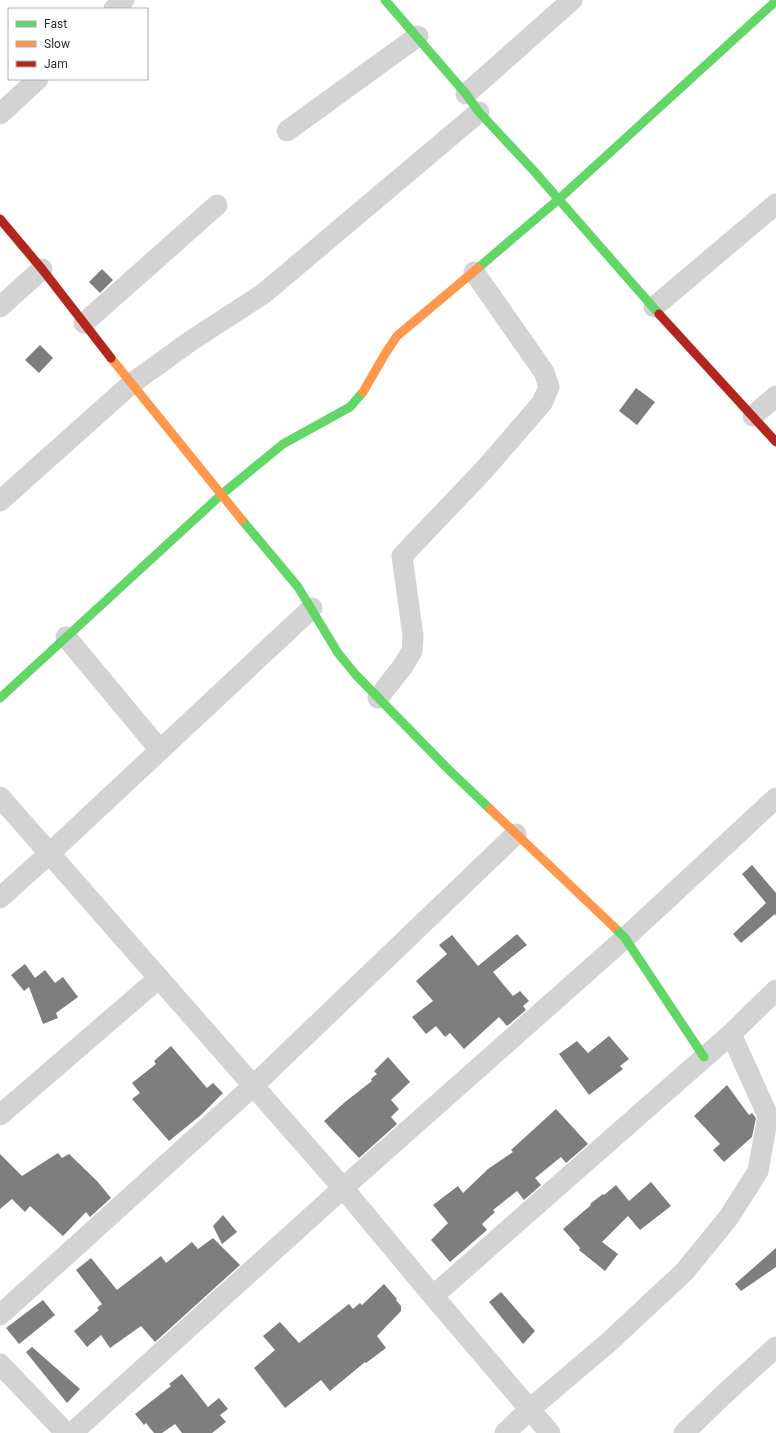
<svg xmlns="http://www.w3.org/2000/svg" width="776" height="1433" font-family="Roboto,sans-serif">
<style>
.building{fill:#7e7e7e}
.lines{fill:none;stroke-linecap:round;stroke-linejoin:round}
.street{stroke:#d3d3d3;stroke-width:21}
.fast{stroke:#63d668;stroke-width:9}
.slow{stroke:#ff974d;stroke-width:9}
.jam{stroke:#b3261e;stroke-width:9}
</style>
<rect width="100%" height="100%" fill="#fff"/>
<g class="building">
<polygon points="102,269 113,280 100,293 89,282"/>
<polygon points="40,345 53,358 39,373 25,360"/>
<polygon points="636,388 655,402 637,425 619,411"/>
<polygon points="752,865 776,893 776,916 775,914 741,943 733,934 766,903 742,874"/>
<polygon points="517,934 527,945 493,972 513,996 520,991 529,1001 523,1006 526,1010 507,1026 499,1017 464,1049 450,1033 445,1037 436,1026 426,1034 412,1017 433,1001 416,981 447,954 439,945 452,935 478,966"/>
<polygon points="25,964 35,978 45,970 55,983 63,977 78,997 56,1013 58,1018 43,1024 29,987 24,991 11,975"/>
<polygon points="609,1036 629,1059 620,1066 623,1069 589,1095 559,1054 577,1041 588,1053"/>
<polygon points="171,1046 207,1088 213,1083 223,1093 201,1115 169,1141 132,1099 140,1093 132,1083 156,1064 154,1061"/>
<polygon points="388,1057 410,1082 391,1100 399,1109 391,1117 397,1124 359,1158 324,1121 345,1102 372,1081 371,1079 377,1074 374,1071"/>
<polygon points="727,1085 749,1115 752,1113 756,1118 752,1137 724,1162 713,1150 720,1144 694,1116"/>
<polygon points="556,1109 588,1144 566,1163 561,1157 535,1178 541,1185 524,1200 517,1191 493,1210 495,1212 482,1224 487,1230 450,1262 431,1240 448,1223 433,1205 458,1186 463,1193 488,1169 513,1152 511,1150"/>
<polygon points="58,1153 62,1158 69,1154 97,1181 111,1198 90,1217 86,1212 63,1236 30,1206 25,1212 12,1199 0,1209 0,1154 22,1176"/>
<polygon points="651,1182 671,1206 640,1230 628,1216 602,1242 618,1254 605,1271 579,1250 580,1248 563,1229 591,1205 590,1204 603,1194 604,1195 616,1185 629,1201"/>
<polygon points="223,1215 237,1232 222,1244 213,1226"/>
<polygon points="213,1238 240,1265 155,1342 141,1326 110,1348 101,1335 87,1347 74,1331 99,1310 97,1308 102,1304 76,1270 91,1258 117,1290 161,1256 166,1263 192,1242 198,1249"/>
<polygon points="776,1248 776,1267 741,1291 735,1284"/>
<polygon points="384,1284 397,1299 396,1300 401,1306 401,1311 377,1336 386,1348 366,1363 365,1362 330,1391 321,1380 285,1408 254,1368 275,1350 263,1336 280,1322 299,1343 349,1304 353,1309 360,1303 362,1305"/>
<polygon points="501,1292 535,1331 523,1344 489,1302"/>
<polygon points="43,1300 55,1315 19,1344 6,1328"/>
<polygon points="32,1347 80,1389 67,1403 26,1352"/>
<polygon points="182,1374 208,1407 219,1398 228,1409 220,1415 226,1422 212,1433 182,1433 175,1424 162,1433 154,1433 146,1423 144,1425 135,1414 171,1386 169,1384"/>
</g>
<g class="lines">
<g class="street">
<polyline points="114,9 124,0"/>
<polyline points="466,94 572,0"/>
<polyline points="0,114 38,79"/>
<polyline points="287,131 418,36"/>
<polyline points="0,307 42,269"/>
<polyline points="654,307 776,204"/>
<polyline points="84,323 217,205"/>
<polyline points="753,416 776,396"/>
<polyline points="0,501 131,384 192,340 263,294 479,112"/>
<polyline points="66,637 160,750"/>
<polyline points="378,698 403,666 412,651 413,636 402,556 484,470 542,403 549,387 544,372 474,272"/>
<polyline points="0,797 343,1188 433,1296 550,1433"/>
<polyline points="0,898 50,853 312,608"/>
<polyline points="0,1115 159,978"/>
<polyline points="433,1296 731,1034 776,990"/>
<polyline points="0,1315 253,1086 516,834"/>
<polyline points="0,1364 66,1433"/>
<polyline points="72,1433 343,1188 625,938 776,798"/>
<polyline points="505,1433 530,1409 609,1342 685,1271 729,1217 758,1171 768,1116 731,1034"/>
<polyline points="684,1433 721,1397 776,1347"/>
</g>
<g class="fast">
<polyline points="385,0 466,94 479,112 533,170 659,314"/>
<polyline points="478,268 559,199 776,1"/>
<polyline points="242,520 298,587 338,653 356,675 448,769 490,809"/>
<polyline points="0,698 222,494 283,444 350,407 363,392"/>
<polyline points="614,927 625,938 704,1057"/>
</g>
<g class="slow">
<polyline points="111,358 242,520"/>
<polyline points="363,392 385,354 397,336 478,268"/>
<polyline points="490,809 614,927"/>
</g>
<g class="jam">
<polyline points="0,219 42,269 111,358"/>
<polyline points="659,314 776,442"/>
</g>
</g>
<rect x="8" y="8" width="140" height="72" fill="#ffffff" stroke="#ababab"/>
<rect x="16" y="21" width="20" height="6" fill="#63d668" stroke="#ababab"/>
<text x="44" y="28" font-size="12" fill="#2e2e2e">Fast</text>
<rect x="16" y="41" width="20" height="6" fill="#ff974d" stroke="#ababab"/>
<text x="44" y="48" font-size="12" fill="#2e2e2e">Slow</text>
<rect x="16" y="61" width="20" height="6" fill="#b3261e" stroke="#ababab"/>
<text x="44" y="68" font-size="12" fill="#2e2e2e">Jam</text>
</svg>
